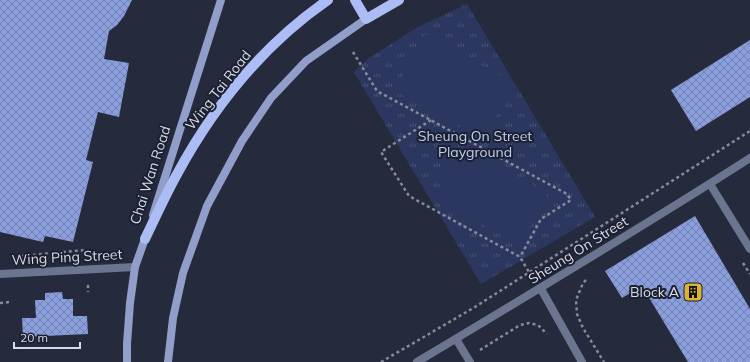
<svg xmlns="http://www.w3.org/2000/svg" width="750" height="362" font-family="Mulish,sans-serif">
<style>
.park{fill:url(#park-tufts)}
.pitch{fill:#2c375f}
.building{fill:url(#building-cross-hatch)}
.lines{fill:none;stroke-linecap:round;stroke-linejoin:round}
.path{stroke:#868b9a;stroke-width:2.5;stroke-dasharray:3 3;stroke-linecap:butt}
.service{stroke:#6c7590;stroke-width:8}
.minor{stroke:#6c7590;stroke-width:8}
.tertiary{stroke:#6c7590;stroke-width:8}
.secondary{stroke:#909ec9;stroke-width:8}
.primary{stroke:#acbdf6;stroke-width:10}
.labels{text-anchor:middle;stroke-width:4;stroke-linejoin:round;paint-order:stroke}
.street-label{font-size:14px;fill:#d8dce8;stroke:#1c2132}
.park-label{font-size:14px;fill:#c3cff2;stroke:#1c2132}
.poi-label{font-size:14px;fill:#d8dce8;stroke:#1c2132;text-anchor:end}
</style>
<defs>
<pattern id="park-tufts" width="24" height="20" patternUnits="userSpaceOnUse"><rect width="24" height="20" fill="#2c375f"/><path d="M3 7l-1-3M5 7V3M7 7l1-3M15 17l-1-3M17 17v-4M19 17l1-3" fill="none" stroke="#4a5376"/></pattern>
<pattern id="building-cross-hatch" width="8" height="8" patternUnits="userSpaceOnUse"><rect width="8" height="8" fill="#8a9ddd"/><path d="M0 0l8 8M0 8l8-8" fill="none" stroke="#7482b0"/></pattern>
</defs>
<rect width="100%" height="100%" fill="#252b3d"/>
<polygon class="park" points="467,4 595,217 481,284 354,72 369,58 418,27"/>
<g class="pitch">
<polygon points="425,34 514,83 484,139 395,91"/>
<polygon points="461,146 548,193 520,245 433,198"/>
</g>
<g class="building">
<polygon points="0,0 132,0 124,16 117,25 109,31 104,59 129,63 119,117 98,112 86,160 93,162 73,242 45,236 43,242 0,232"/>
<polygon points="750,40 750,97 696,131 671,90"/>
<polygon points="695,216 750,309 750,362 688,362 642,286 622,298 605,271"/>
<polygon points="62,292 63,299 73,299 73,316 87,316 88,334 23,337 22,318 36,318 35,300 45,300 45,293"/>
</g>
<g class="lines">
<g class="path">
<polyline points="353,52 377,91 567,194 571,200 541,219 520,257"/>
<polyline points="431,120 381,152 409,196 520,257 529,272"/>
<polyline points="21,256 86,250 86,254"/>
<polyline points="743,263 750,274"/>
<polyline points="586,280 583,283 576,300 577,314 583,328 604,362"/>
<polyline points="88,285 88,292"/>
<polyline points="0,303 10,302"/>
<polyline points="480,350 520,325 529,323 538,325 547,334"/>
<polyline points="381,362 475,307 750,131"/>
</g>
<g class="service">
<polyline points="710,184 750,249"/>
<polyline points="456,339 470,362"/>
</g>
<polyline class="minor" points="0,274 135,267"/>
<g class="tertiary">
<polyline points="541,289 582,362"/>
<path d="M417,362C529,295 641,228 750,158"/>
</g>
<g class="secondary">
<polyline points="153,215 221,0"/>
<polyline points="127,362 127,344 130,303 135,267 147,233"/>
<polyline points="168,362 173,318 183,273 207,206 242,141 271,98 306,61 366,19"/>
</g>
<g class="primary">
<polyline points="355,0 366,19 399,0"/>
<path d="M145,239C155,218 165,196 176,176C213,107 263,45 328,0"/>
</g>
</g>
<defs>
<symbol id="building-square" viewBox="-11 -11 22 22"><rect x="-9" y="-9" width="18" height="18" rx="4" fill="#d9b334" stroke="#1c2132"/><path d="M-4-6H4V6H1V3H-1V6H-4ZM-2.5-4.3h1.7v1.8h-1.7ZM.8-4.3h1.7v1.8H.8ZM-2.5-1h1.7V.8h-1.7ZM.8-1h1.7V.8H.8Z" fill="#111"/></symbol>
</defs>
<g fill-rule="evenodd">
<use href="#building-square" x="682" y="281" width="22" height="22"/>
</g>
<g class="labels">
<g class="street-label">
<text transform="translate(218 90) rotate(-52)" y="5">Wing Tai Road</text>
<text transform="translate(150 175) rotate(-72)" y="5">Chai Wan Road</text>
<text transform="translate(578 250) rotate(-32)" y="5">Sheung On Street</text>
<text transform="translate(67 257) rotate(-3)" y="5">Wing Ping Street</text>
</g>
<g class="park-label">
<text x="475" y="141">Sheung On Street<tspan x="475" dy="16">Playground</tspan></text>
</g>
<g class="poi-label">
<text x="679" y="297">Block A</text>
</g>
</g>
<path d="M14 342v6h66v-6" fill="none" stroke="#d8dce8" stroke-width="2"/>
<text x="20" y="342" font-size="12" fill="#d8dce8" stroke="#1c2132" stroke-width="3" paint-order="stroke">20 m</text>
</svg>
